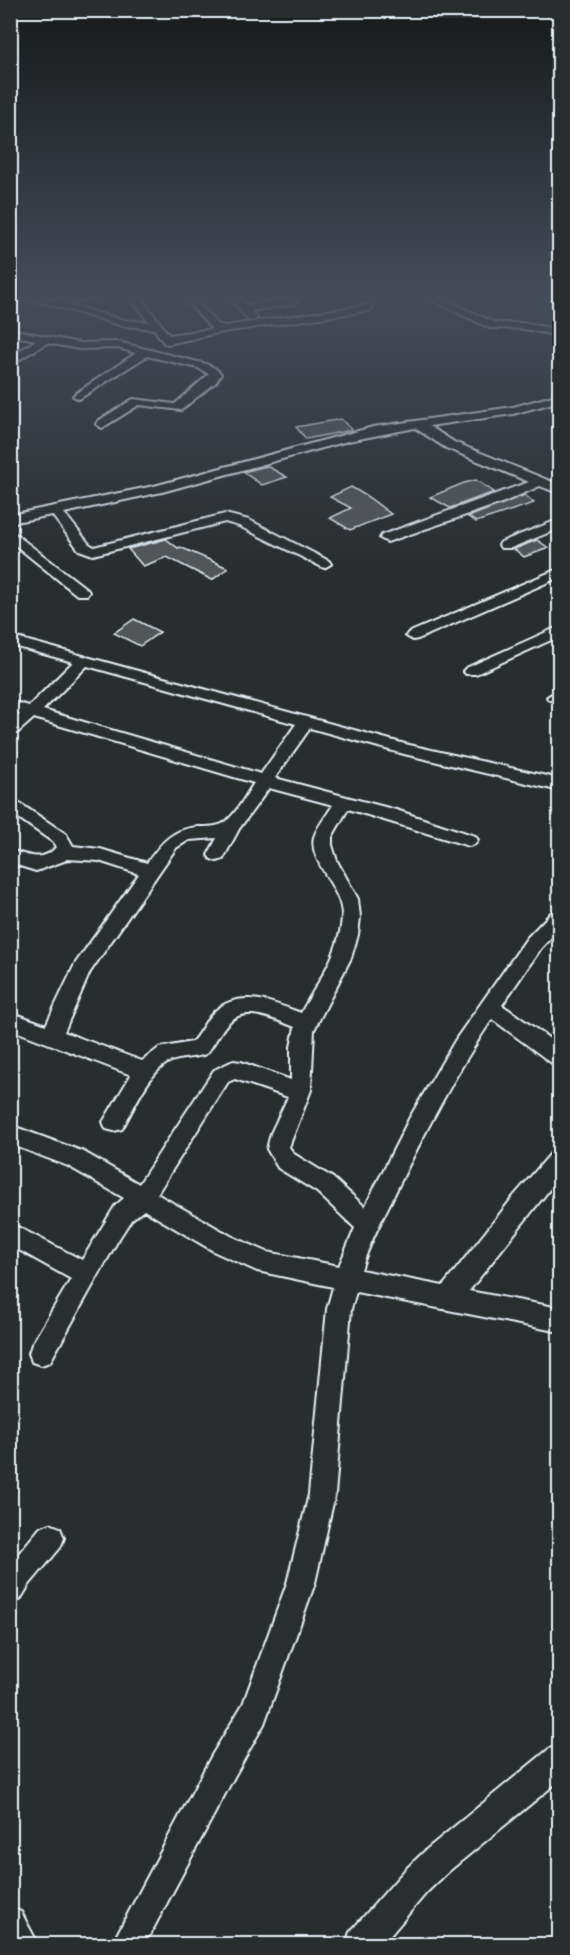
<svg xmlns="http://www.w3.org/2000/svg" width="570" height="1955" font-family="'Patrick Hand',sans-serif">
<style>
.building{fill:#535759;stroke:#e8f1f8;stroke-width:1.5}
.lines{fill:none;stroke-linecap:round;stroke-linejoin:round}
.minor-casing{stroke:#e8f1f8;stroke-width:4}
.minor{fill:#2a2d2e;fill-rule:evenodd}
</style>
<rect width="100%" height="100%" fill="#2a2d2e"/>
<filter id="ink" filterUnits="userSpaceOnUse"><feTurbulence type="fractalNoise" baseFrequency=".0167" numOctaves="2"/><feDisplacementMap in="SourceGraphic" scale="12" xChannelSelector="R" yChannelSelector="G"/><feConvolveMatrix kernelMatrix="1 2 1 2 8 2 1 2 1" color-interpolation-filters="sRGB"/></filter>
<g filter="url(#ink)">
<g class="building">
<polygon points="341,419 352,430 306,439 296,427"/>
<polygon points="267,466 287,477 262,485 243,472"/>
<polygon points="476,480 494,492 450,508 430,497 464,483"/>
<polygon points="351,487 368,497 391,514 350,530 330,518 351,508 330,497"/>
<polygon points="525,495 534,503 476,522 468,517"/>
<polygon points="166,539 178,548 180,547 228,568 212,580 167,557 143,566 128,549"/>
<polygon points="537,540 549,548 524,557 514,549"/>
<polygon points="134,619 160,632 140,646 114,633"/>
</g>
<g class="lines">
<defs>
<g id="minor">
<path d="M17,295C29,295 46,300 54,300C72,298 88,295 106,295L65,304L124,320L149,322L129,295H139L169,335L212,329L181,295H192L217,324L225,326L368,305L373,308L368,311L223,332L168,344L164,343L154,329L123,326Z"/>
<polygon points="227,295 238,295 247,305 293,298 298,301 293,304 251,311 257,318 252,321 248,320"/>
<polygon points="420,295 434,295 496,323 524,323 560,330 560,336 524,329 490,328"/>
<polygon points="10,329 79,343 118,342 206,364 215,368 221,374 216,382 181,410 139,405 102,428 96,424 98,421 133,399 175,404 209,374 198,368 147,356 79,399 73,396 75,394 136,353 118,348 79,349 47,343 10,365 10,357 36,340 10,335"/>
<polygon points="560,394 560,401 513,414 429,426 454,442 560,485 560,494 540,486 504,502 387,542 380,538 382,535 529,482 446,448 415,428 348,441 162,492 64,513 89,544 94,547 225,514 249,520 329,561 331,564 324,568 239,526 225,522 93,555 79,550 52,515 10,523 10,515 154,486 373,427 513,407"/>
<polygon points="560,519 560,528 511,548 501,548 499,545 501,542"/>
<polygon points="10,530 87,589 89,592 87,595 77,595 10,541"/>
<polygon points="560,568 560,577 418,639 413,640 406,636 408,633"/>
<polygon points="560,626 560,636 476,674 466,674 463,671 466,668"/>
<path d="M10,636L405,744L560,779V791L404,754L310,728L275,778L396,810L475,836L478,840L475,844L469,846L348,809L332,837V845L337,861L358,899L360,917L358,935L351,958L314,1030L311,1090L289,1147L294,1154L333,1178L365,1207L410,1117L456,1039L527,938L553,911L560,909V928L541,948L502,1005L560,1046V1066L553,1064L492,1019C455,1074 425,1132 396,1191C384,1216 369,1243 361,1270L443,1286L514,1196L552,1152L560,1150V1176L469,1291L560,1308V1332L356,1292L351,1309L335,1494L315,1583L264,1724L234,1777L145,1944H112L212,1755L243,1704L287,1583L309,1494L327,1309L333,1287L257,1271L215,1252L144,1210L131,1220L118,1240L50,1362L41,1365L32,1362L29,1353L32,1344L71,1279L10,1245V1223L82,1260L115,1206L124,1198L68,1166L10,1144V1125L84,1152L139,1184L214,1070L233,1061L241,1062L291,1080V1047L295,1027C275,1020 246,1004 228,1023C219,1032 215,1044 206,1054C195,1058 179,1057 169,1062C149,1072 133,1110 122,1129L114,1131L106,1129L103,1122L131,1075L10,1029V1012L46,1025L75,964L139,874L99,861L67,859L64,861L36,871L10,863V850C27,855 43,863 56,847L53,842L10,812V797L66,834L73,846L100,849L147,863C161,843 172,829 198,827C206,827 215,827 222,824C235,817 245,796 254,783L34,718L16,734L10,735V721L20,714L10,711V701L29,706L73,662L10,645ZM87,666L296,724L261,774L43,710ZM269,788L333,805C327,815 317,827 314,837C308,861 342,888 342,915C341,953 318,981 301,1013C275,1003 240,988 215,1011C206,1019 201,1032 192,1042L159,1048L142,1061L64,1032L90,972L176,848L189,840L217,838L208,855L211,859L217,861L223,859L239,829ZM235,1079L288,1097L271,1133L267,1149L278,1168L317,1192L355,1228L339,1266L267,1252L231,1236L157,1194L228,1082Z"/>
<polygon points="560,689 560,701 549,700 547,697"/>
<polygon points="50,1524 60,1528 64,1538 60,1548 29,1585 20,1600 10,1604 10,1564 40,1528"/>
<polygon points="560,1745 560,1780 449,1871 427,1892 383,1944 346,1944 350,1932 405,1870 427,1849 549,1749"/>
<polygon points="10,1907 21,1912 38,1944 10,1944"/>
</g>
</defs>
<use href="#minor" class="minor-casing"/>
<use href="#minor" class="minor"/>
</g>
</g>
<linearGradient id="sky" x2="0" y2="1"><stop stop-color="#171919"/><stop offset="0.52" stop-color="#444c57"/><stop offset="1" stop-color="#444c57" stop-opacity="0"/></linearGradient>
<rect width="570" height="569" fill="url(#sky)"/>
<rect width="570" height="1955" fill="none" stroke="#2a2d2e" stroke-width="36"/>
<rect x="18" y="18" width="534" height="1919" fill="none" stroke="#e8f1f8" stroke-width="2" filter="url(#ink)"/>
</svg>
